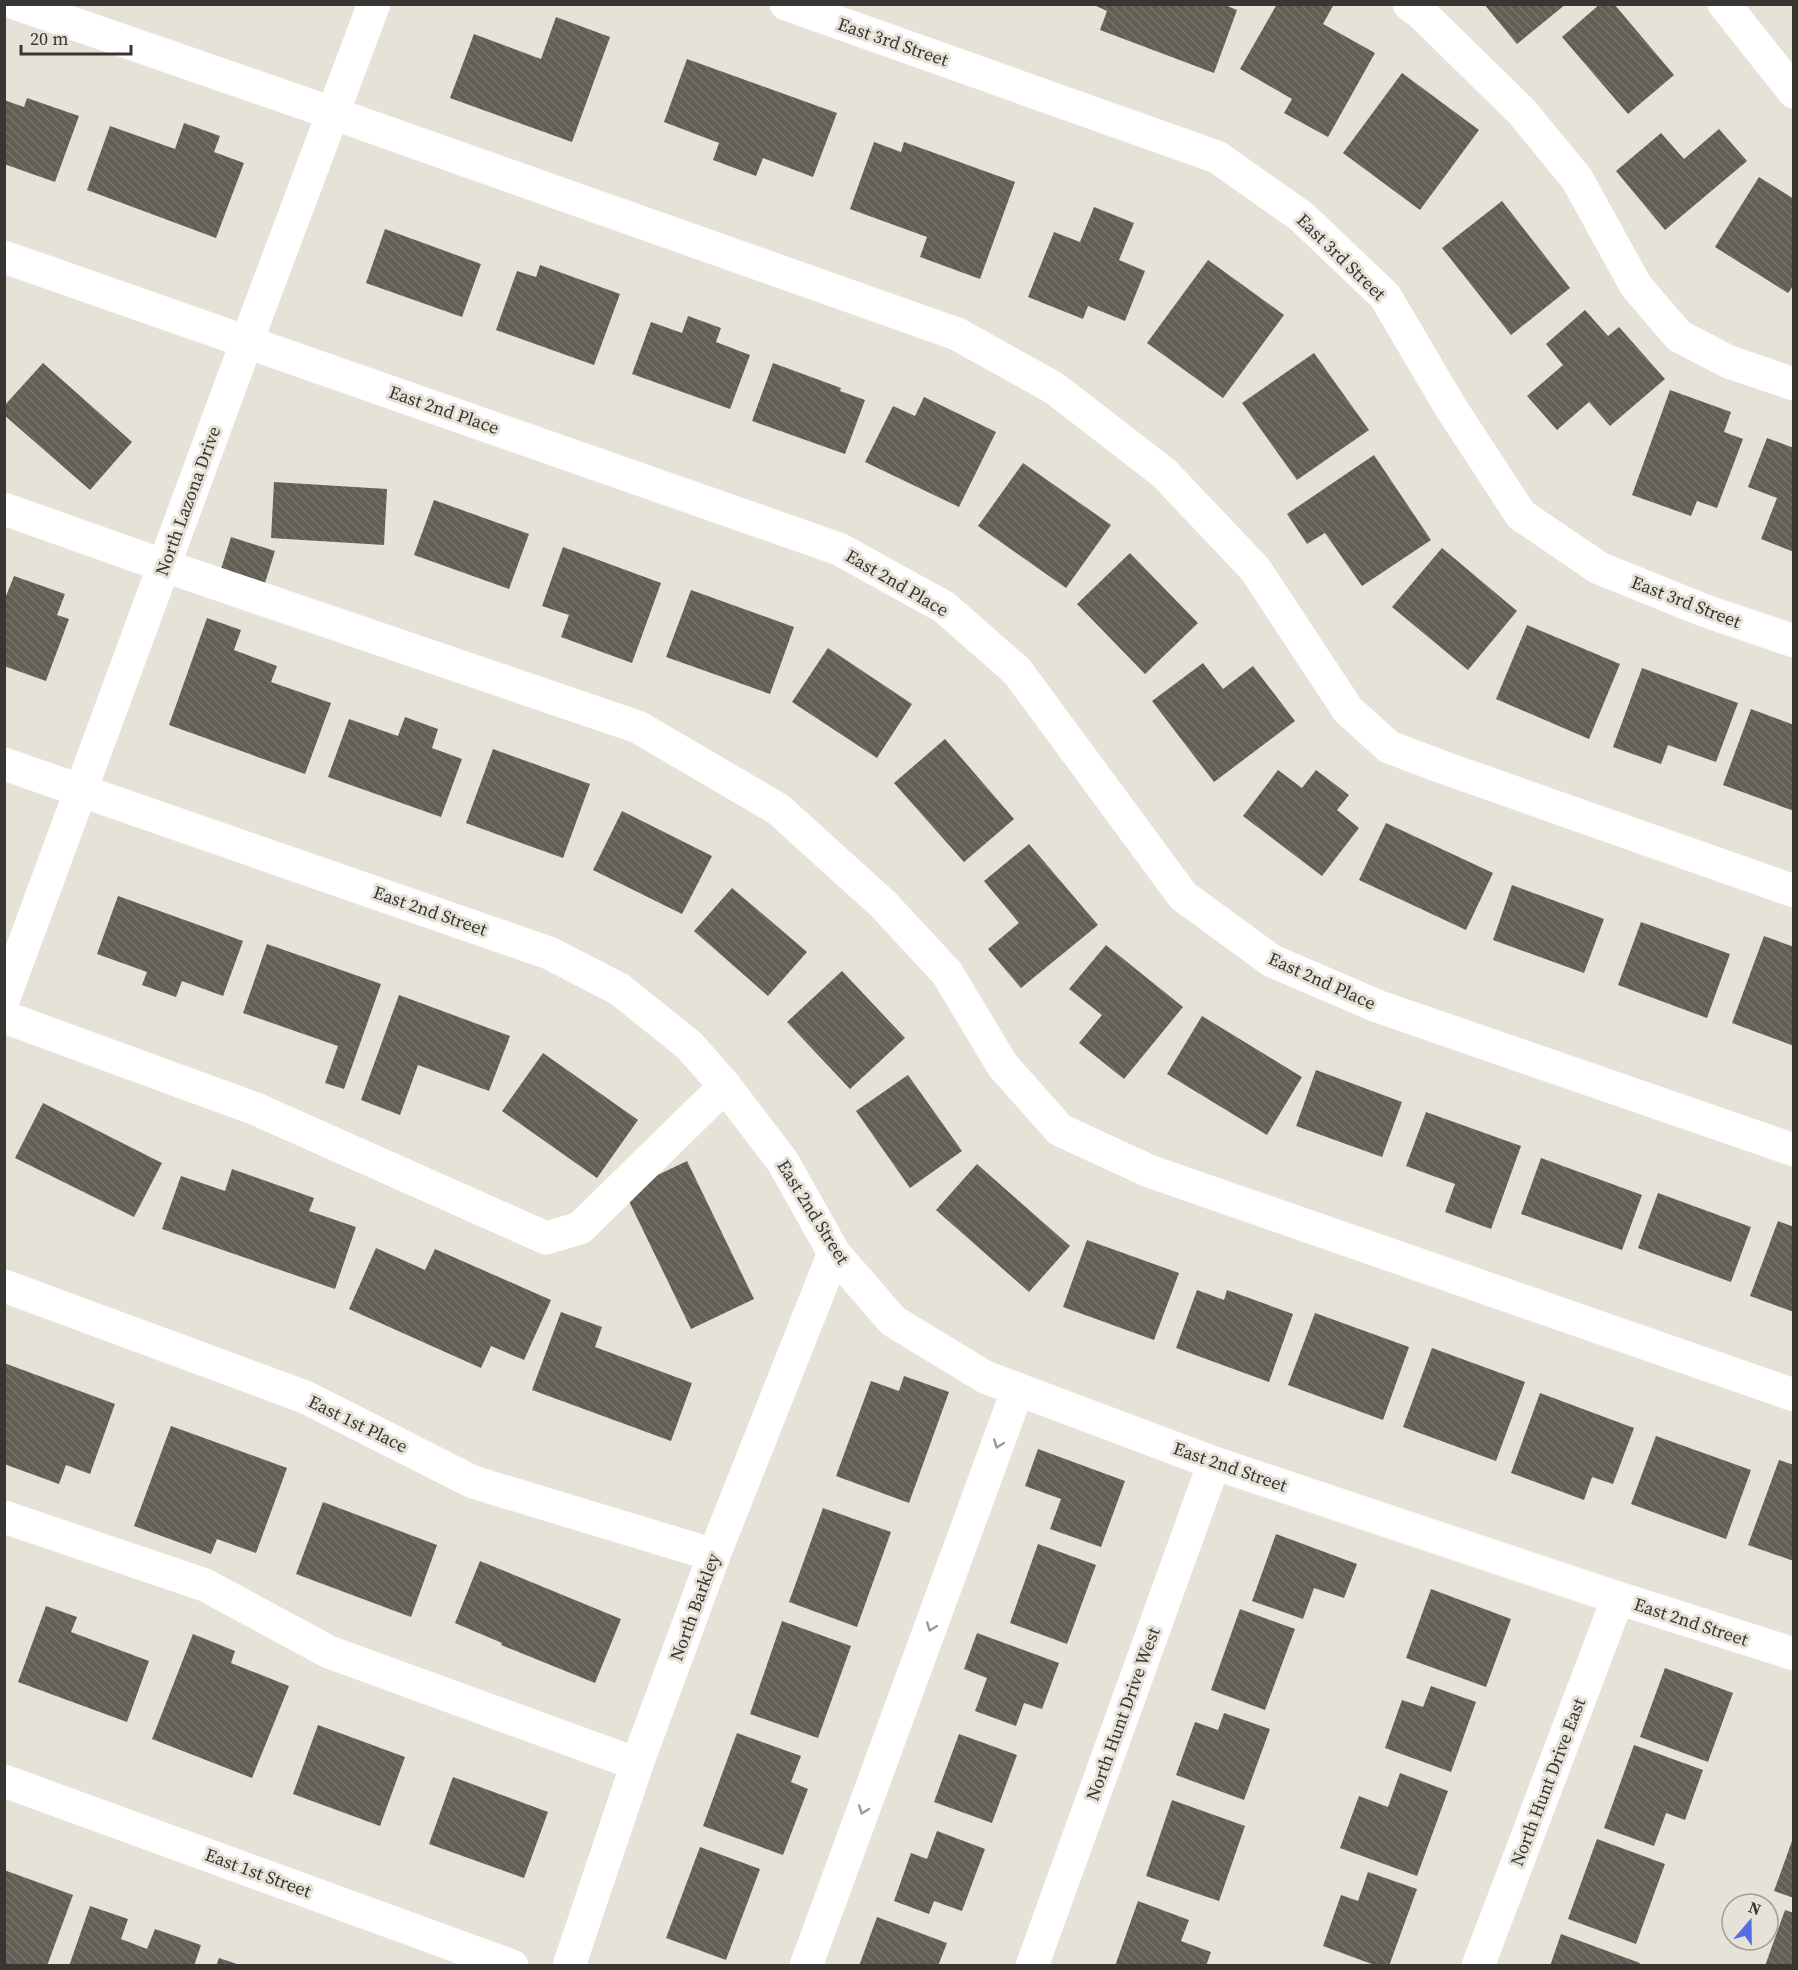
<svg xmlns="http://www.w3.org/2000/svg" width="1798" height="1970" font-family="'Source Serif 4',serif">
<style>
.building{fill:url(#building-back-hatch)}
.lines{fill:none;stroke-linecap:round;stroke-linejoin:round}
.minor{stroke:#fff;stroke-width:33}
.oneway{stroke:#9c9a98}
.labels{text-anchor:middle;stroke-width:6;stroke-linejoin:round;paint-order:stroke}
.street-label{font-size:18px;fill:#383632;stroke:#e6e2d8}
</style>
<defs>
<pattern id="building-back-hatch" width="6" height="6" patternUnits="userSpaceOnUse" patternTransform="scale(1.5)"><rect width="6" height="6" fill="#615e54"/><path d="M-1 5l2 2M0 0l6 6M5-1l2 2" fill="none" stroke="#75726a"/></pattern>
</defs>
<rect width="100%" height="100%" fill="#e6e2d8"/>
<g class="building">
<polygon points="1092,4 1223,4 1237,10 1214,73 1100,30 1107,11"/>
<polygon points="1277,4 1334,4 1323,24 1375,53 1328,137 1284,113 1292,99 1240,69"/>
<polygon points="1484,4 1566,4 1517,44"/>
<polygon points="1600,4 1614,4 1674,75 1628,114 1562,37"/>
<polygon points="556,17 610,37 572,142 450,98 474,34 541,59"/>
<polygon points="687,59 837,113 813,177 763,158 756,176 713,160 719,143 664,122"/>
<polygon points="1402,73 1479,130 1420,210 1343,153"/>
<polygon points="27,98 79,116 55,182 4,164 4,100 24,107"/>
<polygon points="184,123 220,136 214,152 244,163 216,238 87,190 110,126 175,149"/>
<polygon points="1719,129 1747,161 1665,230 1616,171 1661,133 1684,159"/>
<polygon points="874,142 901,152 904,142 1015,182 980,279 920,257 927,237 850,209"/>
<polygon points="1759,177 1794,199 1794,285 1788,293 1715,247"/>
<polygon points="1502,201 1570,288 1511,335 1442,248"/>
<polygon points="1094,207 1134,223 1119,260 1145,271 1125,321 1088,306 1083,319 1028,297 1054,232 1080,242"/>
<polygon points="385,229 481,264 462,317 366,283"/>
<polygon points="1208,260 1284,315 1223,398 1147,343"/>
<polygon points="540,265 620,294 594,365 496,330 517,271 536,277"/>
<polygon points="1585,310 1608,336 1619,327 1665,379 1610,426 1589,402 1557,430 1527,396 1563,365 1546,344"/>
<polygon points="688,316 721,328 716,342 750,355 730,409 632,374 651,322 682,333"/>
<polygon points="1314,353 1369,430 1297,480 1242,403"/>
<polygon points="43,363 132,442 90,490 4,415 4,406"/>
<polygon points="773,363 841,388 840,391 865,400 845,454 752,421"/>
<polygon points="1670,390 1731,412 1724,432 1743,439 1717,508 1697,501 1691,516 1632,495"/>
<polygon points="924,397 996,432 959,507 865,462 893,406 915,416"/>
<polygon points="1767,438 1794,448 1794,552 1761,539 1777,498 1748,487"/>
<polygon points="1374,455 1431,540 1362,586 1325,533 1307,544 1287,514"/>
<polygon points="1023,463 1111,525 1066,588 978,526"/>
<polygon points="274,482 387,489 384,545 271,538"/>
<polygon points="434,500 529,534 509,589 414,555"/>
<polygon points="231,537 275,551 265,583 221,569"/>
<polygon points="563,547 661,583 632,663 561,637 569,615 542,606"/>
<polygon points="1442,548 1517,611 1468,670 1392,607"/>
<polygon points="1130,553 1198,623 1145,674 1077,604"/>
<polygon points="14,576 65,594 57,615 69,619 46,681 4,666 4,601"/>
<polygon points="691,590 794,627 770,694 666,657"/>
<polygon points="207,618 241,630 234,650 277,666 271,682 331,703 305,774 169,725"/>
<polygon points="1527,625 1620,664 1589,739 1496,699"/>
<polygon points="828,648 912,704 877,758 792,702"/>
<polygon points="1203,663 1223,689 1253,666 1295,721 1214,782 1152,701"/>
<polygon points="1642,668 1738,703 1716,762 1668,745 1661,764 1613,747"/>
<polygon points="1751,709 1794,725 1794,811 1723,785"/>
<polygon points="405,717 438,729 432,748 462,759 441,817 328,777 349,719 398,736"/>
<polygon points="945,739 1014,819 964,862 894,783"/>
<polygon points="493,749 590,784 563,858 466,823"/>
<polygon points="1278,770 1302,788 1316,770 1349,795 1337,810 1359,828 1322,876 1243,816"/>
<polygon points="622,811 712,856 682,914 593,870"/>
<polygon points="1386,823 1493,873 1466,930 1359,880"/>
<polygon points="1029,844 1098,925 1021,988 988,949 1019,923 984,881"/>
<polygon points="1512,885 1604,919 1584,973 1493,940"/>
<polygon points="732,888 807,952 768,996 694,931"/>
<polygon points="118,896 243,941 223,996 182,981 176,997 142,985 147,972 97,954"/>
<polygon points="1641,922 1730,954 1707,1018 1618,985"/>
<polygon points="1764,936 1794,947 1794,1046 1732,1023"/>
<polygon points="267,944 381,984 344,1089 325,1083 338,1046 243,1013"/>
<polygon points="1106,945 1183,1007 1124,1079 1079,1043 1102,1015 1069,989"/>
<polygon points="842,971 905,1038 850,1089 787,1022"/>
<polygon points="399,995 510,1036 489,1091 418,1065 400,1115 361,1100"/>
<polygon points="1202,1016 1302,1077 1267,1135 1167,1074"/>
<polygon points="543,1053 638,1120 597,1178 502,1111"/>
<polygon points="1316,1070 1402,1102 1382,1157 1296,1126"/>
<polygon points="908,1075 962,1151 910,1188 856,1111"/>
<polygon points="43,1103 162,1163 134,1217 15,1158"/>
<polygon points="1426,1112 1521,1146 1491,1229 1445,1212 1455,1184 1406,1166"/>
<polygon points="1541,1158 1642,1195 1622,1250 1521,1214"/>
<polygon points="687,1161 754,1299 691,1329 624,1191"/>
<polygon points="977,1164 1070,1246 1029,1292 936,1210"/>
<polygon points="232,1169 314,1198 309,1211 356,1227 335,1289 162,1229 181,1176 225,1191"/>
<polygon points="1658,1193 1751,1227 1731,1282 1638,1248"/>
<polygon points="1778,1221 1794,1227 1794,1312 1750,1296"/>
<polygon points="1087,1240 1179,1273 1154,1340 1063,1307"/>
<polygon points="376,1248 425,1270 435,1249 551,1300 524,1360 491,1346 481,1368 349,1309"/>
<polygon points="1197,1290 1224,1300 1227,1290 1293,1314 1269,1382 1176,1348"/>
<polygon points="561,1312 602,1327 595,1347 692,1383 671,1441 532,1390"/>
<polygon points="1315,1313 1409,1347 1383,1420 1288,1385"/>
<polygon points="1432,1348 1525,1382 1496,1461 1403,1427"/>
<polygon points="4,1363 115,1404 90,1474 66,1465 59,1484 4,1464"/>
<polygon points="904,1376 949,1392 909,1503 836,1476 871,1381 899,1391"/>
<polygon points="1540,1393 1634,1428 1613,1484 1592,1477 1584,1500 1511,1473"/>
<polygon points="171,1426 287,1468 256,1553 217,1539 211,1554 134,1526"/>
<polygon points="1656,1436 1751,1470 1726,1539 1631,1504"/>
<polygon points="1038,1449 1125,1481 1101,1547 1050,1529 1061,1499 1025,1486"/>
<polygon points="1779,1460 1794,1465 1794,1561 1748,1545"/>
<polygon points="323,1502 437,1545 411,1617 296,1574"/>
<polygon points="823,1508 891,1532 857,1627 789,1602"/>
<polygon points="1276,1534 1357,1564 1344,1598 1314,1588 1303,1619 1252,1601"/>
<polygon points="1038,1544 1096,1565 1067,1644 1010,1623"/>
<polygon points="480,1561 621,1619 595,1683 501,1645 502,1643 455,1623"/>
<polygon points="1431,1589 1511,1619 1486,1687 1406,1658"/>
<polygon points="46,1606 77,1617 71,1632 149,1661 127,1722 18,1682"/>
<polygon points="1240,1609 1295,1629 1265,1710 1211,1690"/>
<polygon points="782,1621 851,1646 818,1738 750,1714"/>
<polygon points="977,1633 1059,1663 1042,1709 1024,1703 1016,1726 975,1711 987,1678 964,1669"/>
<polygon points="193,1634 235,1651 231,1663 289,1686 252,1778 152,1739"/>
<polygon points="1665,1668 1733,1693 1708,1762 1640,1737"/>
<polygon points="1431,1686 1476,1702 1451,1772 1385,1748 1402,1700 1423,1707"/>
<polygon points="1224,1713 1270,1729 1244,1800 1176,1775 1195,1722 1218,1730"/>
<polygon points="318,1725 405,1757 380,1826 293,1794"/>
<polygon points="737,1733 801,1756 791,1782 808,1789 783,1855 703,1826"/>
<polygon points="959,1734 1017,1755 992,1823 934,1802"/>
<polygon points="1634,1745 1703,1770 1685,1820 1666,1813 1654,1846 1604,1828"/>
<polygon points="1400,1773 1448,1791 1417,1876 1340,1848 1359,1796 1388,1807"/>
<polygon points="453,1777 548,1812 524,1878 429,1844"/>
<polygon points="1172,1800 1245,1826 1219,1901 1146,1876"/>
<polygon points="937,1831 985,1849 962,1911 934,1901 929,1914 894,1901 911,1853 927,1859"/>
<polygon points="1597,1839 1665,1864 1636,1944 1568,1919"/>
<polygon points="1792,1841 1794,1842 1794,1898 1774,1891"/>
<polygon points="700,1847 760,1869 726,1960 666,1938"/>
<polygon points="4,1870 73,1895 47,1966 4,1966"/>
<polygon points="1368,1872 1417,1889 1389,1966 1377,1966 1323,1946 1341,1895 1358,1901"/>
<polygon points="1138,1901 1189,1920 1181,1941 1211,1952 1206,1966 1115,1966"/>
<polygon points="90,1906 128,1919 121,1939 147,1949 155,1929 201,1945 194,1966 69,1966"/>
<polygon points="1785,1910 1794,1913 1794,1966 1765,1966"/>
<polygon points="877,1917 947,1943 938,1966 859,1966"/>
<polygon points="1561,1934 1640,1963 1639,1966 1550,1966"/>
<polygon points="219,1958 240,1965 239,1966 216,1966"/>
</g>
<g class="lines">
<g class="minor">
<polyline points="17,4 332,113 957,334 1054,388 1164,473 1255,569 1348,710 1389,747 1442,767 1794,891"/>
<polyline points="786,4 1217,157 1302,217 1385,296 1451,408 1521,515 1599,568 1703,610 1794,641"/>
<polyline points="1409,4 1421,13 1522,112 1577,179 1636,286 1679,336 1729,362 1794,384"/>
<polyline points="1724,4 1794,92"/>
<polyline points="4,257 839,549 944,607 1017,671 1183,896 1272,961 1377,1006 1794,1150"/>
<polyline points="4,509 165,566 638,727 778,809 883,904 947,973 1003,1066 1060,1130 1149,1171 1794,1395"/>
<polyline points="4,764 549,953 619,989 689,1045 725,1086 783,1162 834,1253 893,1321 985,1377 1214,1463 1618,1598 1794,1654"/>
<polyline points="4,998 247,341 374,4"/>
<polyline points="4,1017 256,1109 546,1238 580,1228 725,1086"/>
<polyline points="4,1286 305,1397 473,1482 714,1555"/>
<polyline points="4,1517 205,1585 329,1652 637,1764"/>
<polyline points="4,1781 512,1966"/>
<polyline points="569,1966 637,1764 714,1555 834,1253"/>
<polyline points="806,1966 1018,1389"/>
<polyline points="1032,1966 1214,1463"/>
<polyline points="1478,1966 1618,1598"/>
</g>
</g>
<defs><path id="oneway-chevron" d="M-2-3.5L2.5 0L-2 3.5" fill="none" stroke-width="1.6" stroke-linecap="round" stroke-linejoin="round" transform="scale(1.5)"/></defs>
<g class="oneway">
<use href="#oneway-chevron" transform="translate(998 1444) rotate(110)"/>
<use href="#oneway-chevron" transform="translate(931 1627) rotate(110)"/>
<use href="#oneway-chevron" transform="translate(863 1810) rotate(110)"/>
</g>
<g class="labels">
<g class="street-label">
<text transform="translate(893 42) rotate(19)" y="6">East 3rd Street</text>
<text transform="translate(1341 257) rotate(44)" y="6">East 3rd Street</text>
<text transform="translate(444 410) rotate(19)" y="6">East 2nd Place</text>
<text transform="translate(188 501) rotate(-70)" y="6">North Lazona Drive</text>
<text transform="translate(897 583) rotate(30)" y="6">East 2nd Place</text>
<text transform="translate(1686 602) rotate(21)" y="6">East 3rd Street</text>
<text transform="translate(430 911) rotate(19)" y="6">East 2nd Street</text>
<text transform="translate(1322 981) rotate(24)" y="6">East 2nd Place</text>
<text transform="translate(813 1212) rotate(58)" y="6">East 2nd Street</text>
<text transform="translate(358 1424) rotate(26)" y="6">East 1st Place</text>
<text transform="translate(1230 1467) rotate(19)" y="6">East 2nd Street</text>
<text transform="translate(695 1607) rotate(-70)" y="6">North Barkley</text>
<text transform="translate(1691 1622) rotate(18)" y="6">East 2nd Street</text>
<text transform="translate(1123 1714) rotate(-70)" y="6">North Hunt Drive West</text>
<text transform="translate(1548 1782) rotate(-69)" y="6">North Hunt Drive East</text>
<text transform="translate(258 1873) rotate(20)" y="6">East 1st Street</text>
</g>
</g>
<rect width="1798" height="1970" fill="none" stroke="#383632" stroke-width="12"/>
<g transform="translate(1750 1922) rotate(20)"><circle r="28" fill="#e6e2d8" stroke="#a09d96" stroke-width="1.5"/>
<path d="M0-4.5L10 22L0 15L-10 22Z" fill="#556ce2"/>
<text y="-9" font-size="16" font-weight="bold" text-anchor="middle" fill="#383632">N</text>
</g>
<path d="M21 45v9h110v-9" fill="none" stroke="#383632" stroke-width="3"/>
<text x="30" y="45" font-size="18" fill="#383632" stroke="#e6e2d8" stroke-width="4.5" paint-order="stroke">20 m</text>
</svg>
